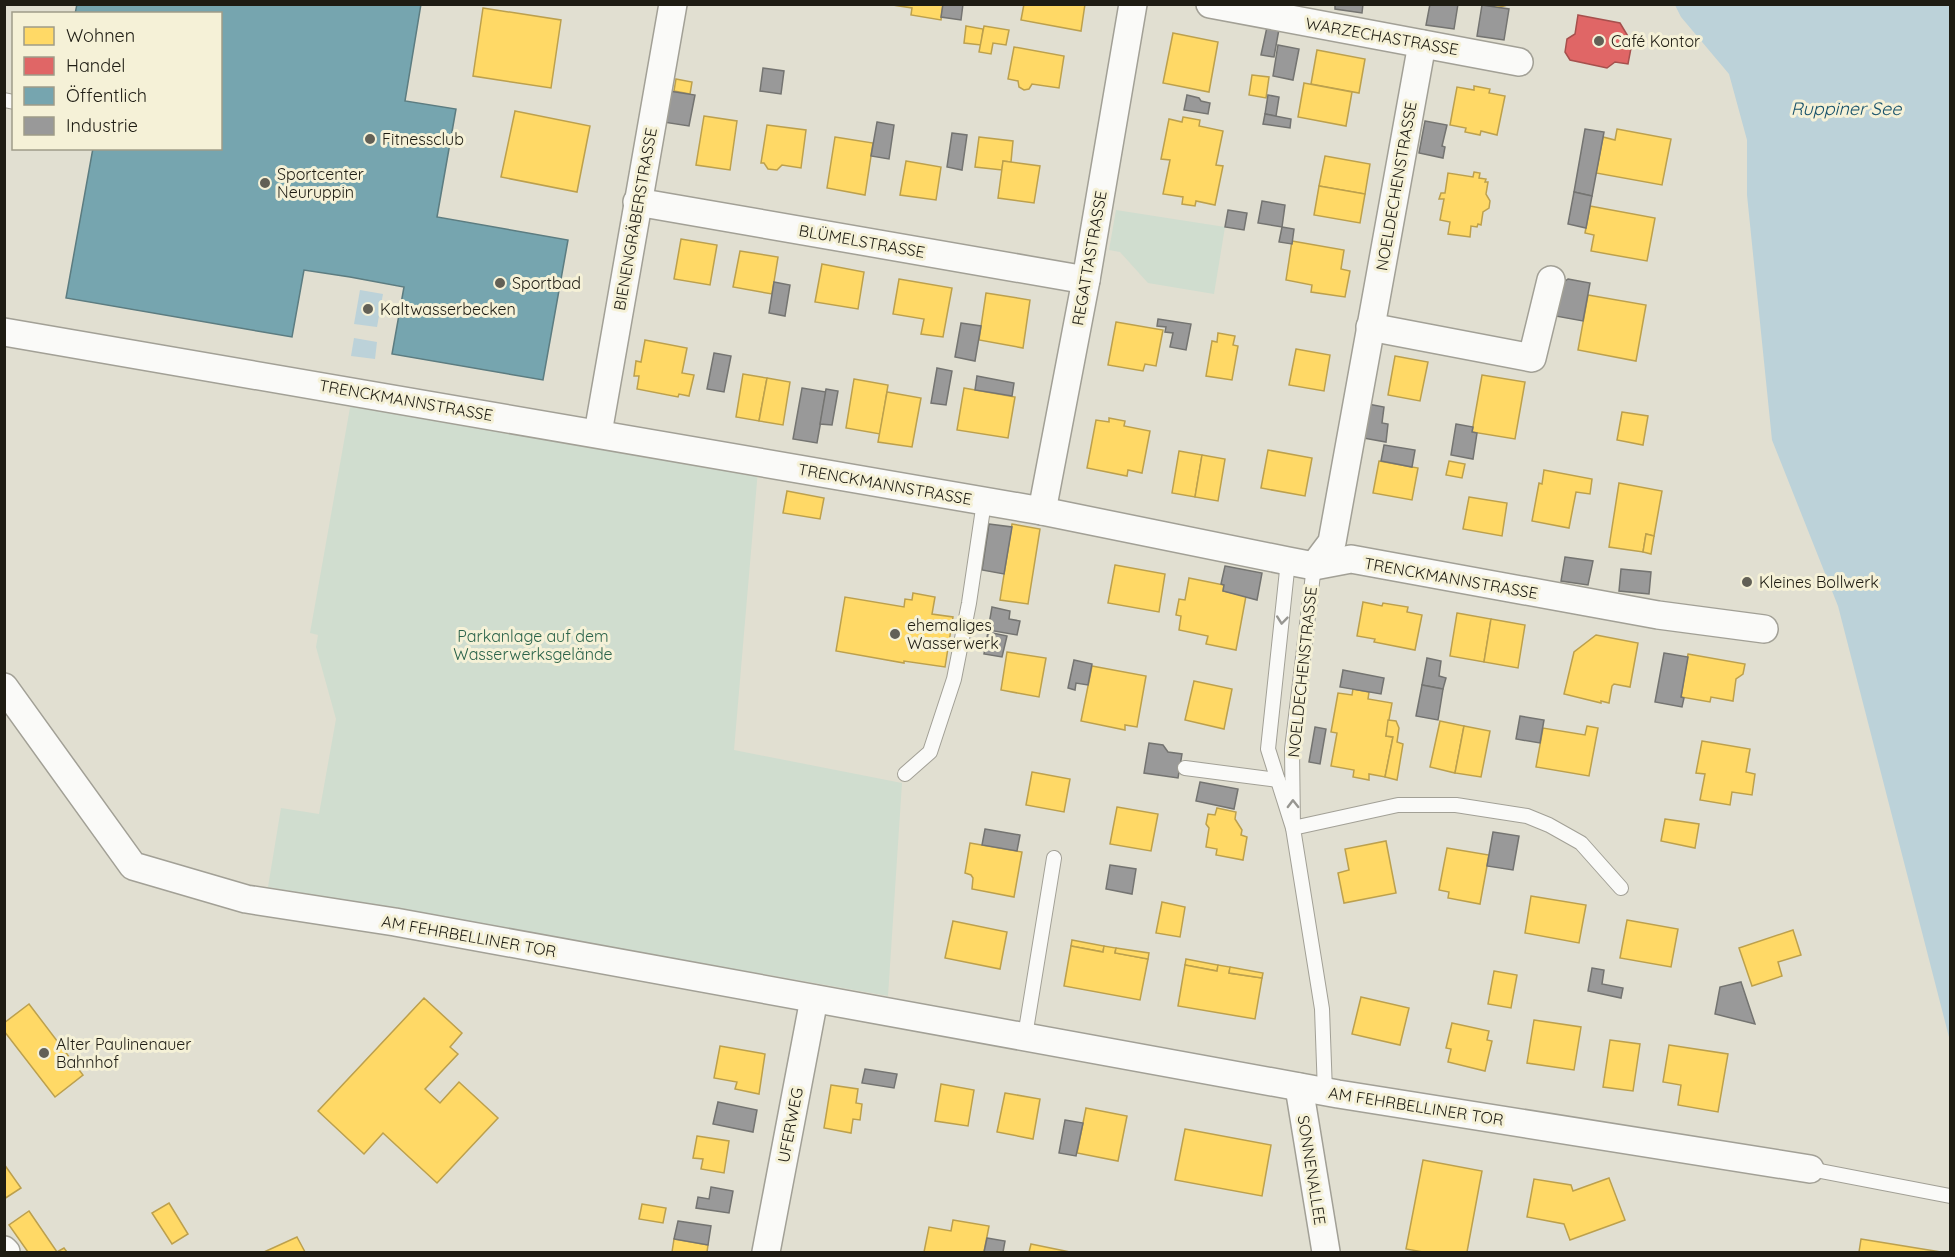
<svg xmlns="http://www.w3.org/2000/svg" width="1955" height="1257" font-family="Quicksand,sans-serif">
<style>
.green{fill:#d0ddcf}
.water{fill:#bcd2d9}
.homes{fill:#ffd966;stroke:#bca04d;stroke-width:1.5}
.shops{fill:#e06666;stroke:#a6504d;stroke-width:1.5}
.public{fill:#76a5af;stroke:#5c7c80;stroke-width:1.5}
.industry{fill:#999;stroke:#747471;stroke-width:1.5}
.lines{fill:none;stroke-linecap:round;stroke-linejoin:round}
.lane-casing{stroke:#a2a096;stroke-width:16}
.street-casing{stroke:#a2a096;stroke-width:30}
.lane{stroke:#fafaf8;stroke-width:14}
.street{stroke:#fafaf8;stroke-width:27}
.oneway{stroke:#979691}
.poi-dot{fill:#626056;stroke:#f5f1d7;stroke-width:2}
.labels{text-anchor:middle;stroke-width:6;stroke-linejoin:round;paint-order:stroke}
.street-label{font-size:16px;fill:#1e1c13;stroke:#f5f1d7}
.poi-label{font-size:16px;fill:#1e1c13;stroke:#f5f1d7;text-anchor:start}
.park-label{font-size:16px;fill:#2b634a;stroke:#f5f1d7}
.water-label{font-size:18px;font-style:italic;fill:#16516a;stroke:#f5f1d7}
</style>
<rect width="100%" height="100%" fill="#e1dfd1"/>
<g class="green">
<polygon points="1116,210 1225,227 1214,294 1148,283 1120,252 1109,250"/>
<polygon points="351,402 758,470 734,750 902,783 888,996 268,887 281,808 319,814 336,719 316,647 318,635 310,633"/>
</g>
<g class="water">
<polygon points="1675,5 1950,5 1950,1041 1838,606 1772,440 1747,195 1747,140 1729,74 1681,17"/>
<polygon points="360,290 383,294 377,327 354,324"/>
<polygon points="354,338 377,342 375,359 351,356"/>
</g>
<g class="homes">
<polygon points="886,4 943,4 941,20 911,15 912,8"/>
<polygon points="1024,4 1085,4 1081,31 1021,20"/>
<polygon points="1492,4 1511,4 1493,9"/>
<polygon points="483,8 561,20 551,88 473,76"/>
<polygon points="966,26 983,29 981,45 964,43"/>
<polygon points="984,26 1009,30 1006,45 993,43 991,54 979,52"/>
<polygon points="1173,33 1218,42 1209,92 1163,83"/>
<polygon points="1014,47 1064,56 1059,88 1032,84 1029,89 1024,90 1019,87 1018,81 1008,79"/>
<polygon points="1317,50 1365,59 1359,93 1311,84"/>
<polygon points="1252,75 1269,77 1266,98 1249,95"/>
<polygon points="676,79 692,82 690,94 674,91"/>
<polygon points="1304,83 1352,92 1346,126 1298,117"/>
<polygon points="1474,86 1490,89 1489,93 1505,96 1497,135 1481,131 1480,135 1465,132 1466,128 1450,125 1457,87 1474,90"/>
<polygon points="515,111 590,126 577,192 501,177"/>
<polygon points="704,116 737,121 730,170 696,165"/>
<polygon points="1183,117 1200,120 1199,126 1223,131 1216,165 1223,166 1215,205 1196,201 1195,206 1182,204 1183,197 1163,194 1170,160 1161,159 1169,119 1182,122"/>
<polygon points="767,125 806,130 801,168 782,165 777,170 768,169 764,163 761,163"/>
<polygon points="1617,129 1671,139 1662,185 1596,173 1603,137 1615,140"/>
<polygon points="835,137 873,143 865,195 827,188"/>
<polygon points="979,137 1013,141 1011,162 1003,161 1002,170 975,167"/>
<polygon points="1325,156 1370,164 1365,194 1319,186"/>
<polygon points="906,161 941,167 936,200 900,195"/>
<polygon points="1003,161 1040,166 1034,203 998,198"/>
<polygon points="1474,172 1480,173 1479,178 1486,179 1485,182 1488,182 1486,194 1490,201 1489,208 1483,212 1481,225 1478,224 1477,227 1471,226 1470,237 1448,234 1450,222 1440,220 1444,199 1439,199 1441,193 1445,193 1448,173 1473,177"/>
<polygon points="1319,186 1365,194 1360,223 1314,215"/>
<polygon points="1590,206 1655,218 1647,261 1591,251 1594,235 1585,233"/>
<polygon points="681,239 717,245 710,285 674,279"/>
<polygon points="1292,241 1344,250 1341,269 1350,271 1345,297 1311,292 1312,285 1286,280"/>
<polygon points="740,251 778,257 772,294 733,287"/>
<polygon points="822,264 864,272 858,309 815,302"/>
<polygon points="899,279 952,288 943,337 921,334 924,319 893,314"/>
<polygon points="986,293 1030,300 1023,348 979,340"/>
<polygon points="1588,295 1646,305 1636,361 1578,350"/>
<polygon points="1116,322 1163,330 1156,366 1145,364 1143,371 1108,365"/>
<polygon points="1218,333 1235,336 1233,345 1238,346 1232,380 1206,376 1212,341 1217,342"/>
<polygon points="645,340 687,348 682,373 694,375 689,396 679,394 678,397 637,389 639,376 634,376 636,361 641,362"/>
<polygon points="1296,349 1330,355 1324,391 1289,385"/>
<polygon points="1395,356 1428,362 1420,401 1388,395"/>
<polygon points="743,374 767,378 759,421 736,417"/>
<polygon points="1482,375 1525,382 1515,439 1472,432"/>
<polygon points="767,378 790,382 783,425 759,421"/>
<polygon points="854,379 888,385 880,434 846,428"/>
<polygon points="964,388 1015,397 1008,438 957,430"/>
<polygon points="887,392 921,398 912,447 878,442"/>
<polygon points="1622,412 1648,416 1643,445 1617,440"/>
<polygon points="1109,418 1125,421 1124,426 1150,431 1142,473 1128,470 1127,476 1087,468 1096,420 1109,422"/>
<polygon points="1268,450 1312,458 1305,496 1261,488"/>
<polygon points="1179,451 1202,455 1195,497 1172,493"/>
<polygon points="1202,455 1225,459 1218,501 1195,497"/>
<polygon points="1379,461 1418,468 1412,500 1373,493"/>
<polygon points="1449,461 1465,464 1462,478 1446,475"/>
<polygon points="1544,470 1592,479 1590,494 1576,492 1569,528 1532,521 1539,483 1542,484"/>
<polygon points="1619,483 1662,491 1654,536 1646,534 1643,552 1609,547"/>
<polygon points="787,491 824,498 820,519 783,513"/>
<polygon points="1469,497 1507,503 1502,536 1463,529"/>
<polygon points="1012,524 1040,529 1028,604 1000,600"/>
<polygon points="1646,534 1654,536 1651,554 1643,552"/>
<polygon points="1115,565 1165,574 1159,612 1108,603"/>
<polygon points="1189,578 1224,585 1223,591 1246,596 1236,650 1206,644 1208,636 1179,630 1181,616 1176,615 1179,599 1185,600"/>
<polygon points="913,593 935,597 932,614 953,617 945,667 904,661 904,663 836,651 845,597 904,607 905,599 912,600"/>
<polygon points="1363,602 1382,606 1383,603 1408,607 1407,612 1422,615 1415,650 1374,642 1375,639 1357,636"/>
<polygon points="1457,613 1491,619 1484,662 1450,656"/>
<polygon points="1491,619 1525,625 1518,668 1484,662"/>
<polygon points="1596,635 1638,643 1630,687 1614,684 1612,686 1609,703 1601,701 1601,703 1564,694 1574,652"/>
<polygon points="1007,652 1046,658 1039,697 1001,690"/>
<polygon points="1688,654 1745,664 1743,674 1736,679 1733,701 1711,697 1710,702 1681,697"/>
<polygon points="1092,666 1146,676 1137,727 1125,725 1125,730 1081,721"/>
<polygon points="1194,681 1232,689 1224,729 1185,720"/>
<polygon points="1353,689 1369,692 1368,699 1392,703 1386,736 1393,737 1385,777 1369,774 1369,780 1353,777 1354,770 1331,766 1337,733 1331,732 1338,693 1352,695"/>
<polygon points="1388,720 1396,721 1399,728 1397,742 1403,744 1397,780 1385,777 1393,737 1386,736"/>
<polygon points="1440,721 1464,726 1455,773 1430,767"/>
<polygon points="1464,726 1490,731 1481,777 1455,773"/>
<polygon points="1587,726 1598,728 1589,776 1536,767 1543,728 1585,735"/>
<polygon points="1702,741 1750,749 1746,772 1755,774 1752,795 1732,792 1730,805 1700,800 1705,774 1696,773"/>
<polygon points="1032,772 1070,779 1064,812 1026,805"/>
<polygon points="1117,807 1158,814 1151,851 1110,844"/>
<polygon points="1217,808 1236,812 1235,819 1242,830 1241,835 1247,837 1243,860 1216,855 1217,849 1206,847 1209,828 1206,824 1208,814 1215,815"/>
<polygon points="1665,819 1699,824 1695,848 1661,841"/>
<polygon points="1386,841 1396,893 1344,903 1338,873 1349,870 1345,849"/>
<polygon points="970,843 1022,852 1014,897 972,889 973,878 971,875 965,873"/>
<polygon points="1447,848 1489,855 1480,904 1448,898 1449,892 1439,890"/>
<polygon points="1531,896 1586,905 1579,943 1525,933"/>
<polygon points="1162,902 1185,907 1180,937 1156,933"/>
<polygon points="1627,920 1678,929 1671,967 1620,958"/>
<polygon points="953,921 1007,932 1000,969 945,958"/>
<polygon points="1793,930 1801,955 1778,962 1782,976 1752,986 1739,948"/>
<polygon points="1072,940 1104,946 1103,952 1071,946"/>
<polygon points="1071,946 1103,952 1104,946 1116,948 1115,953 1148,959 1140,1000 1064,986"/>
<polygon points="1116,948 1149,953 1148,959 1115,953"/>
<polygon points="1186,959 1218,965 1217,971 1185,965"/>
<polygon points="1185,965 1217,971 1218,965 1230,967 1229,973 1262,978 1255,1019 1178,1006"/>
<polygon points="1230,967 1263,973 1262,978 1229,973"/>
<polygon points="1494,971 1517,975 1511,1008 1488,1004"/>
<polygon points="1361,997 1409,1008 1400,1045 1352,1034"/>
<polygon points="424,998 462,1033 450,1047 458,1054 425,1089 440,1103 459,1082 498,1118 437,1183 383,1133 364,1154 318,1111"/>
<polygon points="29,1004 83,1075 55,1097 4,1031 4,1023"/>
<polygon points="1534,1020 1581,1027 1574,1070 1527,1063"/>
<polygon points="1452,1023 1489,1031 1487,1040 1492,1041 1485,1071 1448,1062 1451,1049 1446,1048"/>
<polygon points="1610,1040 1640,1044 1633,1091 1603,1087"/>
<polygon points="1669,1045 1728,1054 1718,1112 1678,1105 1681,1085 1663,1082"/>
<polygon points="720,1046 765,1054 759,1094 735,1089 737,1082 714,1078"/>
<polygon points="941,1084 974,1090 968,1126 935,1121"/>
<polygon points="831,1085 858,1089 856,1103 862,1104 860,1120 853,1119 851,1133 824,1128"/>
<polygon points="1005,1093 1040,1099 1033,1139 997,1132"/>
<polygon points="1086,1108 1127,1116 1118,1161 1077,1153"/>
<polygon points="1185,1129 1271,1145 1262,1196 1175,1180"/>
<polygon points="697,1136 729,1141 724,1173 701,1169 703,1159 693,1158"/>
<polygon points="1423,1160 1482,1171 1467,1252 1423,1252 1406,1249"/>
<polygon points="4,1164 21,1188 4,1199"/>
<polygon points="1609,1178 1625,1220 1570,1240 1564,1224 1527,1217 1534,1179 1571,1185 1573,1191"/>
<polygon points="169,1203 188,1234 172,1244 152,1213"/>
<polygon points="642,1204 666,1208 663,1223 639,1219"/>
<polygon points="29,1211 57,1252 64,1248 67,1252 28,1252 9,1225"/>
<polygon points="953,1220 989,1226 984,1252 924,1252 929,1227 951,1231"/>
<polygon points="297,1237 305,1252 264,1252"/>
<polygon points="674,1239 708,1245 707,1252 672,1252"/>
<polygon points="1861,1239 1941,1252 1859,1252"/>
<polygon points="1031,1244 1070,1252 1029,1252"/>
</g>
<polygon class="shops" points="1578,15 1620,23 1632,43 1628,64 1615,62 1607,68 1570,60 1565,52 1567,39 1575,34"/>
<polygon class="public" points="77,4 421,4 405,101 456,109 437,217 568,240 543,380 392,354 404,287 350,277 304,270 292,337 66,298 93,148 220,148 220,14 75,14"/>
<g class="industry">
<polygon points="943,4 963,4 961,20 941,17"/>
<polygon points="1335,4 1363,4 1362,13 1335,9"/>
<polygon points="1430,4 1458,4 1454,29 1426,25"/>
<polygon points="1482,5 1509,9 1504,40 1477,36"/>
<polygon points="1267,27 1279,29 1274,57 1261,55"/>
<polygon points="1278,45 1299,49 1293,80 1273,76"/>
<polygon points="763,68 784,71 781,94 760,91"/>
<polygon points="669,91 695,95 689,126 663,122"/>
<polygon points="1187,95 1199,98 1201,101 1210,103 1208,114 1184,110"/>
<polygon points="1268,95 1279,97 1276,116 1265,114"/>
<polygon points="1265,114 1291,119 1290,128 1263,124"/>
<polygon points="1425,121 1447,125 1442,146 1445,147 1443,158 1419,153"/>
<polygon points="877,122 894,125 889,159 871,156"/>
<polygon points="1585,129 1604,132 1592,196 1574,192"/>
<polygon points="952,133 967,135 962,170 947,167"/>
<polygon points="1574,192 1592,196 1586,228 1568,224"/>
<polygon points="1262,201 1285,205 1282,227 1258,223"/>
<polygon points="1228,210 1247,213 1244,230 1225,227"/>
<polygon points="1282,227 1294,229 1292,244 1279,242"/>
<polygon points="1568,279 1590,283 1583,321 1550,315 1554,289"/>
<polygon points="774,282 790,285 785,316 769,313"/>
<polygon points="1158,319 1191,324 1186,350 1170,347 1173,333 1165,332 1166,327 1157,326"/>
<polygon points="961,323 981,326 975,361 955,357"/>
<polygon points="714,353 731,356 724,392 707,389"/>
<polygon points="937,368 952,371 946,405 931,403"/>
<polygon points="977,376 1014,383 1012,396 975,390"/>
<polygon points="802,388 826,392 817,443 793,439"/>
<polygon points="826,389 838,391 832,425 820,424"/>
<polygon points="1368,404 1384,407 1382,423 1388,424 1386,442 1363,438"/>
<polygon points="1456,424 1473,427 1472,432 1477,433 1473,459 1451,455"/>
<polygon points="1384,445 1415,450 1412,467 1381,461"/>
<polygon points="989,524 1012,527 1004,574 982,570"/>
<polygon points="1565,557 1593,561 1588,585 1561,581"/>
<polygon points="1225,566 1262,573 1257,600 1223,591 1224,585 1221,584"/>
<polygon points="1621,569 1651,572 1649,594 1619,591"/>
<polygon points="992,607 1010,611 1009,619 1020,621 1017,635 988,630"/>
<polygon points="988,632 1007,636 1002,657 984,654"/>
<polygon points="1664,653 1688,657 1681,697 1684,698 1682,707 1655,702"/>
<polygon points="1427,658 1441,661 1439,676 1446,678 1443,689 1422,685"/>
<polygon points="1074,660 1092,664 1088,685 1076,683 1075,690 1068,688"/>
<polygon points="1343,670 1384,678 1381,694 1340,687"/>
<polygon points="1422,685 1443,689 1438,720 1416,716"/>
<polygon points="1520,716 1544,720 1540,743 1516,739"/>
<polygon points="1315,727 1326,729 1320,764 1309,762"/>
<polygon points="1149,743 1163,745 1168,752 1182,754 1178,778 1144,773"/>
<polygon points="1200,782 1238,789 1234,809 1196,801"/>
<polygon points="985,829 1020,835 1017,851 982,845"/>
<polygon points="1493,832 1519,836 1513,870 1487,866"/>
<polygon points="1110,865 1136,869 1132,894 1106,889"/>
<polygon points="1592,968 1604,970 1602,984 1623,988 1621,998 1588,991"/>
<polygon points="1741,982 1755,1024 1715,1014 1720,987"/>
<polygon points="865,1069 897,1074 894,1088 862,1083"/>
<polygon points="718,1102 757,1110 753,1132 713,1124"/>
<polygon points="1065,1120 1083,1123 1076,1156 1059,1153"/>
<polygon points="711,1187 733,1191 729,1213 696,1208 698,1197 709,1199"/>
<polygon points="678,1221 711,1226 708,1245 674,1239"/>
<polygon points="987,1238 1005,1241 1003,1252 984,1252"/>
</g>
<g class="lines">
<defs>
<g id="lane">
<polyline points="4,100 14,102"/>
<polyline points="1288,561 1268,749 1293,828 1292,749 1314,566"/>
<polyline points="1185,768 1278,780"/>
<polyline points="905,774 930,752 954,679 969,603 984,502"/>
<polyline points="1025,1036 1054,858"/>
<polyline points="1325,1092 1322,1009 1293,828 1398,805 1456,805 1527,816 1549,825 1581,843 1621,888"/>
<polyline points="1810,1169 1950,1196"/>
</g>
<g id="street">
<polyline points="1210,4 1519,62"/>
<polyline points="637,202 1086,280"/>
<polyline points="1370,327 1532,358 1551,280"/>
<polyline points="4,332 1042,511 1288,561 1314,566 1351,559 1658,615 1764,629"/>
<polyline points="598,433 673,4"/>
<polyline points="1042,511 1086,280 1133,4"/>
<polyline points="1314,566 1332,542 1422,44"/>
<polyline points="4,687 133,866 246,899 395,922 1338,1094 1810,1169"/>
<polyline points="1299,1087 1326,1252"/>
<polyline points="4,1250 6,1252"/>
<polyline points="766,1252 814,999"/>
</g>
</defs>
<use href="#lane" class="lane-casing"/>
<use href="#street" class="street-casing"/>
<use href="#lane" class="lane"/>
<use href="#street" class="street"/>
</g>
<defs><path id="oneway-chevron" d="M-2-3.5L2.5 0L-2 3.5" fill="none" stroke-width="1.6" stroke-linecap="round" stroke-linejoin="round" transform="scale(1.5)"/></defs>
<g class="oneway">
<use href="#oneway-chevron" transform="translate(1282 620) rotate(96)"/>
<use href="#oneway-chevron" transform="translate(1293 804) rotate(-91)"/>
</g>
<g class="poi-dot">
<circle cx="1599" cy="41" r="6"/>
<circle cx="370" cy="139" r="6"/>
<circle cx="265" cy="183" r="6"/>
<circle cx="500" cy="283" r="6"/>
<circle cx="368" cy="309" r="6"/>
<circle cx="1747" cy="582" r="6"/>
<circle cx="895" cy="634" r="6"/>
<circle cx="44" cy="1053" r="6"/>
</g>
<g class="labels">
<g class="street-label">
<text transform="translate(1382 36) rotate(10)" y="6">WARZECHASTRASSE</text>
<text transform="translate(1396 186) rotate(-80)" y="6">NOELDECHENSTRASSE</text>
<text transform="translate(635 219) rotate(-80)" y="6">BIENENGRÄBERSTRASSE</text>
<text transform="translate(862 241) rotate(10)" y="6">BLÜMELSTRASSE</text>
<text transform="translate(1089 258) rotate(-80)" y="6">REGATTASTRASSE</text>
<text transform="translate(406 400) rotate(10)" y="6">TRENCKMANNSTRASSE</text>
<text transform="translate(885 484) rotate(10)" y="6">TRENCKMANNSTRASSE</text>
<text transform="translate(1451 578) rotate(10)" y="6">TRENCKMANNSTRASSE</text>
<text transform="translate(1302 672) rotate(-84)" y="6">NOELDECHENSTRASSE</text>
<text transform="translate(469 936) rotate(10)" y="6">AM FEHRBELLINER TOR</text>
<text transform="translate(1416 1106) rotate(9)" y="6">AM FEHRBELLINER TOR</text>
<text transform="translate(790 1125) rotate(-79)" y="6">UFERWEG</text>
<text transform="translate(1312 1170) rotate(81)" y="6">SONNENALLEE</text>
</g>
<g class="poi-label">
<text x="1611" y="47">Café Kontor</text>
<text x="382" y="145">Fitnessclub</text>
<text x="277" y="180">Sportcenter<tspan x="277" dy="18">Neuruppin</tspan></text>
<text x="512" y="289">Sportbad</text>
<text x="380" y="315">Kaltwasserbecken</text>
<text x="1759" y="588">Kleines Bollwerk</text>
<text x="907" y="631">ehemaliges<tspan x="907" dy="18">Wasserwerk</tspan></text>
<text x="56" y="1050">Alter Paulinenauer<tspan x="56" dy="18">Bahnhof</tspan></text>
</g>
<g class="park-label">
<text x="533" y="642">Parkanlage auf dem<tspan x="533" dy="18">Wasserwerksgelände</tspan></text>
</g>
<g class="water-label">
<text x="1846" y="115">Ruppiner See</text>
</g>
</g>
<rect width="1955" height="1257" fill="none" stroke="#1e1c13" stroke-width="12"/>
<rect x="12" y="12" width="210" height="138" fill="#f5f1d7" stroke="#9f9c89" stroke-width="1.5"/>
<rect x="24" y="27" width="30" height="18" fill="#ffd966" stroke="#9f9c89" stroke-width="1.5"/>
<text x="66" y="42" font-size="18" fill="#1e1c13">Wohnen</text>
<rect x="24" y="57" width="30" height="18" fill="#e06666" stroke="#9f9c89" stroke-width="1.5"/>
<text x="66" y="72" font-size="18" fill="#1e1c13">Handel</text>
<rect x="24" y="87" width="30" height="18" fill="#76a5af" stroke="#9f9c89" stroke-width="1.5"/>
<text x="66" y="102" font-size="18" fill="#1e1c13">Öffentlich</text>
<rect x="24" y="117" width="30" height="18" fill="#999999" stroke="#9f9c89" stroke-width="1.5"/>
<text x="66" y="132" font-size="18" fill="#1e1c13">Industrie</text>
</svg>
